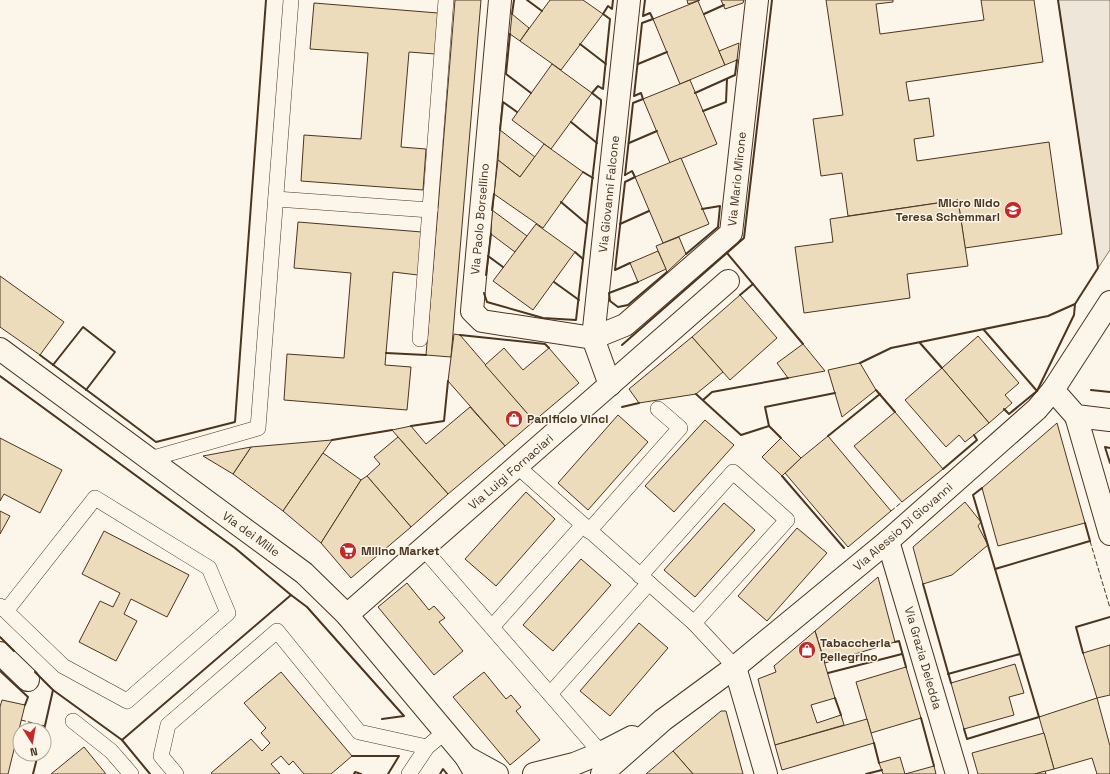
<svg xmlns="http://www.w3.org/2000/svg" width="1110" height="774" font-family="'Space Grotesk',sans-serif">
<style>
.green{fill:#ede6d9;stroke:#887966}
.building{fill:#ecdcbc;stroke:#4a3520}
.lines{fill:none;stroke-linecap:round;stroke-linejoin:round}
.lane-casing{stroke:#4a3520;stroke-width:16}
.street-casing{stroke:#4a3520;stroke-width:24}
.secondary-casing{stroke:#4a3520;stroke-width:24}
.lane{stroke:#fbf6e9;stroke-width:15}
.street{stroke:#fbf6e9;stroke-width:22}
.secondary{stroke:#fbf6e9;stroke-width:22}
.fence{stroke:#4a3520;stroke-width:1;stroke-dasharray:5 2;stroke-linecap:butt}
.wall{stroke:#4a3520;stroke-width:2}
.labels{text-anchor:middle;stroke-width:3;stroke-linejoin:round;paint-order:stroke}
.street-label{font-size:12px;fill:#4a3520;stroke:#fbf6e9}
.poi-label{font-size:12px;font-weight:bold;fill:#4a3520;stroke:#fbf6e9;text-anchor:start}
</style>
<rect width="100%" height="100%" fill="#fbf6e9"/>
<polygon class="green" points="1058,0 1110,0 1110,250 1098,268"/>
<g class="building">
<polygon points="455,0 481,0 451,357 426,355"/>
<polygon points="550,0 583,0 603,14 561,70 520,41"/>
<polygon points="687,0 700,0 688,4"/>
<polygon points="721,0 744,0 743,3 725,9"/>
<polygon points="826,0 893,0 893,2 876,4 880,34 984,20 981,0 1034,0 1043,62 906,82 909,101 929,98 934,136 914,139 917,161 1049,142 1062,234 965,248 958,200 848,216 842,173 821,176 813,119 843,115"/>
<polygon points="698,1 725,65 680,84 653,19"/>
<polygon points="314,3 438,13 435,54 409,52 401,147 426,149 423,190 301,181 304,135 361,139 368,53 310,49"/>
<polygon points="512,14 529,28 520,41 510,34"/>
<polygon points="739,43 737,60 725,65 719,51"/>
<polygon points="552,64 592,93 551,149 512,120"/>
<polygon points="690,80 717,144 670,163 643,99"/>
<polygon points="500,130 535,157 520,177 498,160"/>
<polygon points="544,144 583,172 543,228 494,194 498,160 520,177"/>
<polygon points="681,158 709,224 663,243 635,177"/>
<polygon points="958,200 968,266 907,274 910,298 804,313 795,247 833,242 830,219"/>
<polygon points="492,210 527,236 515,252 491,234"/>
<polygon points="298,222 422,232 418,275 393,272 386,353 385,365 411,367 407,410 284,400 287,354 344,358 351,273 294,268"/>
<polygon points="536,224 575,252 533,310 493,281"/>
<polygon points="679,237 686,254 667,272 656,246"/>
<polygon points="658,251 666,269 638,282 630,263"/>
<polygon points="0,276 64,322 40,355 0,327"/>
<polygon points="740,295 777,338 730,380 692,337"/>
<polygon points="454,334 460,335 534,421 505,446 448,381"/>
<polygon points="978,336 1019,383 1005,395 1012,403 989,423 942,368"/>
<polygon points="692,337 723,372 696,394 639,403 629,389"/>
<polygon points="803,344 825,371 788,378 777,363"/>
<polygon points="504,348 523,370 549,348 579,383 534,421 485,365"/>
<polygon points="860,363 876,390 842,417 828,370"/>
<polygon points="942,368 989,423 965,442 959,435 946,447 905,400"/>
<polygon points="470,407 505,446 448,494 392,430 411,426 426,444"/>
<polygon points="895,412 943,469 902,502 854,446"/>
<polygon points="618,415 648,442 588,510 558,483"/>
<polygon points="705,420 734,445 674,512 645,486"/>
<polygon points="1057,423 1085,523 998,546 982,488"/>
<polygon points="828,436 891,511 848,547 785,473 801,458"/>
<polygon points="398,437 448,494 411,527 367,476 380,464 374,457"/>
<polygon points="0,438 62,470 40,513 4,494 0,501"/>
<polygon points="781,438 801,458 782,476 762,457"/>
<polygon points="332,440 283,511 233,474 251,447"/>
<polygon points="251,447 233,474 203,456"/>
<polygon points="323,453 361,480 321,543 283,511"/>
<polygon points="367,476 411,527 351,578 321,543 361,480"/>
<polygon points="526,492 555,519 496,586 465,559"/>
<polygon points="965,502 981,522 978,526 988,545 952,575 923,584 913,547"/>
<polygon points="724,503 755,530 695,597 664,570"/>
<polygon points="0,511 10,516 0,534"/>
<polygon points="797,528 827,553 767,621 738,596"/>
<polygon points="104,531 189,575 167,617 131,599 124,614 137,621 116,661 79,642 100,601 113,607 120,593 82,574"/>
<polygon points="581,559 611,585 553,651 523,625"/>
<polygon points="878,577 895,642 825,663 815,631"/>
<polygon points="407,583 429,610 434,606 445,618 439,622 463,651 434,675 378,607"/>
<polygon points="639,623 668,648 610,716 580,691"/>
<polygon points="815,631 835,698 811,705 817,723 841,715 844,725 775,745 758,679 776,672 774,666"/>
<polygon points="1110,645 1110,695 1097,698 1083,653"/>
<polygon points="1015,664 1024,693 1009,697 1014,715 964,729 951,683"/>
<polygon points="906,667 921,718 871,733 856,682"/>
<polygon points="281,672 352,756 331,774 304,774 293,761 289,765 281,756 271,764 280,774 212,774 211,773 251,739 262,751 270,743 261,733 266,728 244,703"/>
<polygon points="484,672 506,699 511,695 521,707 516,711 540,740 510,765 453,697"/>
<polygon points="1097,698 1110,746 1110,774 1097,774 1092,758 1054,769 1039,717"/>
<polygon points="2,700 25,705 8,774 0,774 0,707"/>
<polygon points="721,711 726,711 743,774 693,774 673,751"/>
<polygon points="867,719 874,743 782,770 775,745"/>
<polygon points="1044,733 1054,769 1035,774 978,774 972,753"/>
<polygon points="84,747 106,774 51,774"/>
<polygon points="673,751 693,774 646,774"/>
<polygon points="900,757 905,774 934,766 936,774 883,774 879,763"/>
<polygon points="1045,771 1046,774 1035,774"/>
</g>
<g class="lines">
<defs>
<g id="lane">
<polyline points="276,199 430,210"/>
<polyline points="420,339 446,0"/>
<polyline points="150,459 258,428 291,0"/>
<polyline points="518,467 694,623 735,667"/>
<polyline points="589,531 680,428 658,409"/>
<polyline points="423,548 601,753"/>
<polyline points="640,576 733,472 787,520 694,623"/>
<polyline points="0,606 6,611 63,666 127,701 228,613 209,568 95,498 6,611"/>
<polyline points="492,627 583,525"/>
<polyline points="550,694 649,583"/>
<polyline points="73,721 111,751 131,774"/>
<polyline points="176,774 161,756 168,725 277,631 359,732 427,747"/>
<polyline points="409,774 427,747 445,732"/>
</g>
<g id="street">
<polyline points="500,0 472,311 482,321 593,338"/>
<polyline points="593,338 625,325 731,233 757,0"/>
<polyline points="610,385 593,338 629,0"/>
<polyline points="1053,390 1076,416 1110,420"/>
<polyline points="1076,416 1110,534"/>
<polyline points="888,541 957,774"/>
<polyline points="347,615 728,281"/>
<polyline points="0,653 28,680"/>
<polyline points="735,667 766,774"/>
</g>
<g id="secondary">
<polyline points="0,349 304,573 347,615 466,757 476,774"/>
<polyline points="466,757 497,774"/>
<polyline points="534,774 574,764 601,753 632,737"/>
<polyline points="602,774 663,720 735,667 888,541 1037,409 1053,390 1110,302"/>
</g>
</defs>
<use href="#lane" class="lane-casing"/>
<use href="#street" class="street-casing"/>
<use href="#secondary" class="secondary-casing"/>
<use href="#lane" class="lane"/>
<use href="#street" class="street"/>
<use href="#secondary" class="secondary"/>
<g class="fence">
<polyline points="891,511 902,502"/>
<polyline points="1090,541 1110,608"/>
<polyline points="21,720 45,726"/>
</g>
<g class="wall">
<polyline points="527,0 542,11"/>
<polyline points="512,14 514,0"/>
<polyline points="704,14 724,5"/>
<polyline points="510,34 506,74 531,93"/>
<polyline points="580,44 606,64"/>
<polyline points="638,64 667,52"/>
<polyline points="695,93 735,75 737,60"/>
<polyline points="703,111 726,102 727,79"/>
<polyline points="571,122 597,143"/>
<polyline points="500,130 503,102 517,112"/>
<polyline points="629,143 657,131"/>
<polyline points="583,172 593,178"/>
<polyline points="625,175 633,103 643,99 641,93 634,96 642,23 653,19 650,13 643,16 645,0"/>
<polyline points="625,175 632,171 635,177 625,182 615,270 630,263"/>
<polyline points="561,202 587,224"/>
<polyline points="492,210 494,194"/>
<polyline points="620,224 649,211"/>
<polyline points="575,252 583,259"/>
<polyline points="727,253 803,344"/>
<polyline points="686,254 718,227 720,206 702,209"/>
<polyline points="488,256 503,267"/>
<polyline points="486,275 491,234"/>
<polyline points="554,282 579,300"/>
<polyline points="638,282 609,293 610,301 618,307 628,305 667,272"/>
<polyline points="484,293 487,302 543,318 576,320 601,104 601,100 592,93 598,86 603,89 610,19 603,14 608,6 612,9 613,0"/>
<polyline points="740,295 753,284"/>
<polyline points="984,330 1037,391"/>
<polyline points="460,335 545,344 549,348"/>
<polyline points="920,343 942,368"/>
<polyline points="622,345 744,238 772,0"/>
<polyline points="386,353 426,355"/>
<polyline points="40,355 156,442 235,422 266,0"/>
<polyline points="860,363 891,348 1048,316 1075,304"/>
<polyline points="53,365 83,327 115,352 86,390"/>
<polyline points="0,376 235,548 291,595 122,740 53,690 35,672"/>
<polyline points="876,390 895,412"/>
<polyline points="1091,390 1110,392"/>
<polyline points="696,394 741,435 769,426 781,438"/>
<polyline points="703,400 712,392 788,378"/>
<polyline points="622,407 639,403"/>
<polyline points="1004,409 1009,414 1037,391 1074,315 1075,304 1098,268 1058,0"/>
<polyline points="411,426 444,421 448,381"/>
<polyline points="769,426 765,407 835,393"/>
<polyline points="828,436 880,394"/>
<polyline points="332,440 392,430"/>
<polyline points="1110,448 1105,447 1110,463"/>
<polyline points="943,469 977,440 974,435"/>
<polyline points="782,476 844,548"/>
<polyline points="995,569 1090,541 1085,523"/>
<polyline points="923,584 951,683"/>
<polyline points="291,595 307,607 404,716 382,719"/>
<polyline points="0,637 14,651"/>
<polyline points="895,642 899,641 906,667"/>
<polyline points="1083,653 1076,627 1110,617"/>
<polyline points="0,671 28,697 25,705"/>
<polyline points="828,673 902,654"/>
<polyline points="948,674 1020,654"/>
<polyline points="835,698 841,715"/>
<polyline points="921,718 934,766"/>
<polyline points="964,729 967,739 1039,717 973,495 982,488"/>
<polyline points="44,730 53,690"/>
<polyline points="122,740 150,774"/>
<polyline points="874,743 879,763"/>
<polyline points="352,756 399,756 388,774"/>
<polyline points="33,774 38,754"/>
<polyline points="354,774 355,772 361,774"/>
<polyline points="440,774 443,769 447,774"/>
<polyline points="866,774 882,770"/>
</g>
</g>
<defs>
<symbol id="school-disc" viewBox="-11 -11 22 22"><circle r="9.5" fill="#c62828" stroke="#fbf6e9"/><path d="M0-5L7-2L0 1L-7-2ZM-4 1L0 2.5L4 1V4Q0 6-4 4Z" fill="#fff"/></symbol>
<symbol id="shop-disc" viewBox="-11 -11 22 22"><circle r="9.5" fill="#c62828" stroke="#fbf6e9"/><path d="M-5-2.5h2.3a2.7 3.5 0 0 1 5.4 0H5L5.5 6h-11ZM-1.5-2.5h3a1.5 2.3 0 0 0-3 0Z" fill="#fff"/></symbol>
<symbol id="supermarket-disc" viewBox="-11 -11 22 22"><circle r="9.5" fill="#c62828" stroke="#fbf6e9"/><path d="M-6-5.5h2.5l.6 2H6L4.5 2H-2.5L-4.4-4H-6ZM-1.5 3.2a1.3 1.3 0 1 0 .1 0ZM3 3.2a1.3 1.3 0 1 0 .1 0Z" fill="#fff"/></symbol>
</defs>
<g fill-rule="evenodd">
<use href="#school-disc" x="1003" y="200" width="20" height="20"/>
<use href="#shop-disc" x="504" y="409" width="20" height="20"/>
<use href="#supermarket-disc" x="338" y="541" width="20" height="20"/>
<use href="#shop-disc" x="797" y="640" width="20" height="20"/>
</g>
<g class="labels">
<g class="street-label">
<text transform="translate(737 179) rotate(-84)" y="4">Via Mario Mirone</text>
<text transform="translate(609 194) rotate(-84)" y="4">Via Giovanni Falcone</text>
<text transform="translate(480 219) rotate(-85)" y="4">Via Paolo Borsellino</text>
<text transform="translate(511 472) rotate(-41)" y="4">Via Luigi Fornaciari</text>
<text transform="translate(903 527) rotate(-41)" y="4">Via Alessio Di Giovanni</text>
<text transform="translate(251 534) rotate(36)" y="4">Via dei Mille</text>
<text transform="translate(923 658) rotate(74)" y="4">Via Grazia Deledda</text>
</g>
<g class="poi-label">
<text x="1000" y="207" text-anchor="end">Micro Nido<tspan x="1000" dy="14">Teresa Schemmari</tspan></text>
<text x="527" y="423">Panificio Vinci</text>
<text x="361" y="555">Milino Market</text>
<text x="820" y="647">Tabaccheria<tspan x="820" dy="14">Pellegrino</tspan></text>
</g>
</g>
<g transform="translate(32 742) rotate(169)"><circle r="19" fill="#fbf6e9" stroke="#b4a999"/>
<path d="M0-3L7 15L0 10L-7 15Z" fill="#c62828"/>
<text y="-6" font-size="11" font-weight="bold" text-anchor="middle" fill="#4a3520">N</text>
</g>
</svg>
